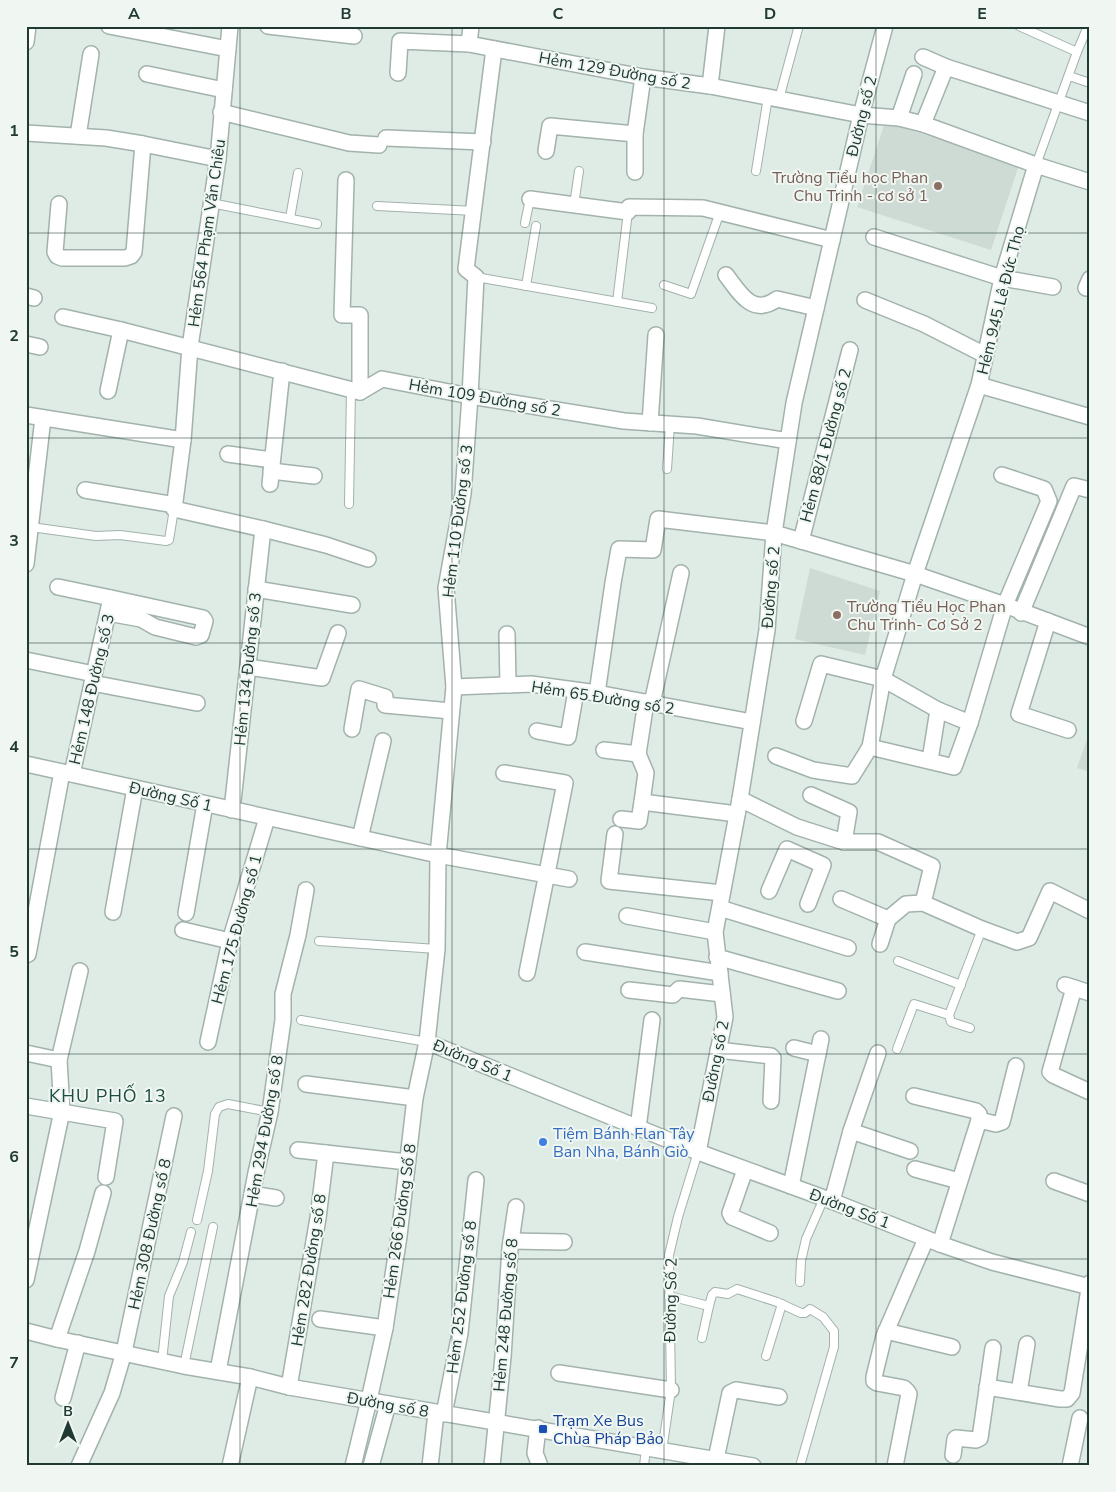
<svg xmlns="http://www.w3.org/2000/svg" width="1116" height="1492" font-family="'Nunito Sans',sans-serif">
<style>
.built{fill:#cedad4}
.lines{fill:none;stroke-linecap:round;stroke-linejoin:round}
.service-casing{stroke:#a2b2ac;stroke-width:10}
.minor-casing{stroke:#a2b2ac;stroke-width:18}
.tertiary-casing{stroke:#a2b2ac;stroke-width:18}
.service{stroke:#fff;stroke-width:8}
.minor{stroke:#fff;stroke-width:15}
.tertiary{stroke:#fff;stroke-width:15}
.grid{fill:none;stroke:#203a33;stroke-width:1;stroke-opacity:0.55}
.education-dot{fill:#8d6e63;stroke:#f0f7f3;stroke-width:2}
.shop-dot{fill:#3f7fe0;stroke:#f0f7f3;stroke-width:2}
.transit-dot{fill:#1a4fb4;stroke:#f0f7f3;stroke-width:2}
.labels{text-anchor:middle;stroke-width:4;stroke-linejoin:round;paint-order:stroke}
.street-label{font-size:16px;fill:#203a33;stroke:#f0f7f3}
.education-label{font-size:16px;fill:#785e54;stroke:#f0f7f3;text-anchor:end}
.shop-label{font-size:16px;fill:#366cbe;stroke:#f0f7f3;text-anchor:start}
.transit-label{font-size:16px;fill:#164399;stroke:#f0f7f3;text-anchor:start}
.neighbourhood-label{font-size:18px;letter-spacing:1px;fill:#1d4c40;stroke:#f0f7f3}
.neatline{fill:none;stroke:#203a33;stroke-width:2}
.grid-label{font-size:16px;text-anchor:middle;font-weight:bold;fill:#203a33}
</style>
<rect width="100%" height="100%" fill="#dfebe5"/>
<g class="built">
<polygon points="885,122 1019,165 991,250 857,207"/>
<polygon points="810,568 880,591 865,655 795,639"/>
<polygon points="1090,731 1090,772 1077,768"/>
</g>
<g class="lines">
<defs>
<g id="service">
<polyline points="1019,26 1077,52"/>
<polyline points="1069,76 1090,83"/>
<polyline points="779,99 798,29"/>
<polyline points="1036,165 1077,52 1088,26"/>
<polyline points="756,171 768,97"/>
<polyline points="211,203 317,224"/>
<polyline points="574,205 579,171"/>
<polyline points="377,206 475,211"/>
<polyline points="290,218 298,173"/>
<polyline points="525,223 530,199"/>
<polyline points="476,277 652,308"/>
<polyline points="664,285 691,294 720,212"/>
<polyline points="526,286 536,226"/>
<polyline points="617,302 628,212"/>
<polyline points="667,469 670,425"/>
<polyline points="349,504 351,390"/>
<polyline points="31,527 96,536 120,535 166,541 169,540 174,509"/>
<polyline points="319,941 437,949"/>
<polyline points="898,961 961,985"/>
<polyline points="949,1015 951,1022 970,1028"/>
<polyline points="301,1020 427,1042"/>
<polyline points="897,1049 914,1004 949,1015 982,929"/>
<polyline points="197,1220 208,1171 215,1114 219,1107 228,1104 270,1112"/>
<polyline points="800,1282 801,1261 806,1239 824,1198"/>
<polyline points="669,1296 709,1306 712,1295 715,1292 728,1294 737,1289 777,1302 801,1313 805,1313 810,1309 823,1317 834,1331 834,1347 800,1466"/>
<polyline points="702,1338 709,1306"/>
<polyline points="766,1356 782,1304"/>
<polyline points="162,1361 169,1296 183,1262 191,1232"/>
<polyline points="184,1366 213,1227"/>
<polyline points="662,1451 671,1390 669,1255 678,1217 698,1152"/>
<polyline points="644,1466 646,1448"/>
</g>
<g id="minor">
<polyline points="109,26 228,49"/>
<polyline points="230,26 218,159 190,347 183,440 174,509 263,529 326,545 368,559"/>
<polyline points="268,26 354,36"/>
<polyline points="26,42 28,26"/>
<polyline points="469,44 471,26"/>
<polyline points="494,49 466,269 476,277 470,396 463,494 446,588 454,687 438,855 569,879"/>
<polyline points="923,57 946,67 1090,113"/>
<polyline points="398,73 400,41 469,44 643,77 710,86 861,115 899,118 923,124 1036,165 1090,182"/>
<polyline points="147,74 224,90"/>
<polyline points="710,86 717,26"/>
<polyline points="221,112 349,143 379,145"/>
<polyline points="899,118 914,74"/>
<polyline points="923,124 946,67"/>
<polyline points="26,133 106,138 143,144 218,159"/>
<polyline points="78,136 91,54"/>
<polyline points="386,138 483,142"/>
<polyline points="546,151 550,126 635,134 643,77"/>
<polyline points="635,172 635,134"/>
<polyline points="346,180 342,315 360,315 360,392"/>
<polyline points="530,199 628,212 629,207 703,208 832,240"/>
<polyline points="59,204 55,252 57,256 62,258 125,258 131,256 134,252 143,144"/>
<polyline points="874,237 1002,278 1053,287"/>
<path d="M726,275C740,293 752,317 777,299L816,308"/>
<polyline points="1086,288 1090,279"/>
<polyline points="26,296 34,298"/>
<polyline points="865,300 924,324 985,355"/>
<polyline points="63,317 121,330 360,392 382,379 470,396 624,421 697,426 788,441"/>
<polyline points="26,344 40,347"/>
<polyline points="979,385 1090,417"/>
<polyline points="108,391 121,330"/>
<polyline points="26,415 183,440"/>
<polyline points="650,423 656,335"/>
<polyline points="228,454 272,460"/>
<polyline points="271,471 314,476"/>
<polyline points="270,484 282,371"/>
<polyline points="85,490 175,505"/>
<polyline points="801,541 850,350"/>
<polyline points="26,564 43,418"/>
<polyline points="58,587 111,598 72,774"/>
<polyline points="256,589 352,605"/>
<polyline points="108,613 141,619 155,627 196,637 201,635 205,621 203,618 111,598"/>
<polyline points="1021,613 1074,486 1090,490"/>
<polyline points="1048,621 1019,714 1068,730"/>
<polyline points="507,634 508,685"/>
<polyline points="26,660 94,674"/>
<polyline points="248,667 322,678 338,633"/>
<polyline points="92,683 197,703"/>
<polyline points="454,687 531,684 597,693 752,722"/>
<polyline points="597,693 613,583 619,549 653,550 658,519 774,533 915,574 1005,605 1090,637"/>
<polyline points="652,703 681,573"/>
<polyline points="804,721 821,664 883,679 938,710 970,723 1005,605 1049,501 1044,489 1002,475"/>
<polyline points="352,729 359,689 385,697 385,705 451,711"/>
<polyline points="537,731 568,737 576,691"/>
<polyline points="870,747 954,767 970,723"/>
<polyline points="604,750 638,754 646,702"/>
<polyline points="638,754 646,773 642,802 737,814"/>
<polyline points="776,756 813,770 852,776 870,747 883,679 915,574 979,385 1002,278 1036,165"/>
<polyline points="930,760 938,710"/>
<polyline points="26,764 438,855 437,949 427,1042 698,1152 824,1198 940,1244 992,1262 1090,1287"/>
<polyline points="504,773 565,783 527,973"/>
<polyline points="811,795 849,812 844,842"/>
<polyline points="740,799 797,827 844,842 878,842 932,866 923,903 982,929 1017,942 1029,938 1050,891 1090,911"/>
<polyline points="232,810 263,529"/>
<polyline points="621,819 639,821 642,802"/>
<polyline points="615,834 609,881 722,893"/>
<polyline points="360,838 383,741"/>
<polyline points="769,891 787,849 823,865 808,904"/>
<polyline points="841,899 888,919"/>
<polyline points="720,908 848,948"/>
<polyline points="113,912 135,788"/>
<polyline points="186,913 205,804"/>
<polyline points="627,916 715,932"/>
<polyline points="183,930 230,941"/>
<polyline points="880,944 888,919 906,904 923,903"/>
<polyline points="585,952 720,973"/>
<polyline points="26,955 28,954 62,772"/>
<polyline points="717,957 838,991"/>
<polyline points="1065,985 1090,993"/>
<polyline points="1074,988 1050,1072 1053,1075 1090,1092"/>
<polyline points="629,990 673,995 679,989 722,994"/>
<polyline points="208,1042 230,941 267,818"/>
<polyline points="794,1048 818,1054"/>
<polyline points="718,1050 771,1056 773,1058 771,1101"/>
<polyline points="26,1053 59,1060"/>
<polyline points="306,1084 415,1098"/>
<polyline points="914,1096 976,1111 979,1114 979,1120"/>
<polyline points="26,1106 115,1121 106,1177"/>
<polyline points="638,1128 652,1020"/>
<polyline points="851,1131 910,1151"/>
<polyline points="298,1150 407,1162"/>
<polyline points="698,1152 725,1017 715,932 740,799 767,630 774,533 794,403 861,115 885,26"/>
<polyline points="915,1169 959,1181"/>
<polyline points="745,1170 730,1213 732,1217 770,1233"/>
<polyline points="1054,1181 1090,1194"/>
<polyline points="791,1186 821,1039"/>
<polyline points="252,1194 276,1198"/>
<polyline points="832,1201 851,1131 878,1053"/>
<polyline points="511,1241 564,1242"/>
<polyline points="940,1244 979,1120 996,1124 1002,1122 1016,1066"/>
<polyline points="26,1280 62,1111 59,1060 80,971"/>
<polyline points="320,1319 385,1328"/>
<polyline points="886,1331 952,1347"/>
<polyline points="57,1339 87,1251 103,1193"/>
<polyline points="218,1371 256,1173 270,1112 283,1020 283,994 298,935 306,890"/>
<polyline points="559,1373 671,1390"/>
<polyline points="289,1387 318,1218 326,1153"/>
<polyline points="987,1387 1060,1399 1067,1399 1072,1393 1090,1283"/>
<polyline points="1019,1392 1027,1344"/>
<polyline points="63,1398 78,1343"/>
<polyline points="444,1414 460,1333 476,1180"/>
<polyline points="538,1428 535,1453 540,1466"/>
<polyline points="953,1455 955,1439 956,1438 976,1440 980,1438 993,1348"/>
<polyline points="716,1459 730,1393 736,1390 779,1397"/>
<polyline points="79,1466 112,1393 124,1352 174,1116"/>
<polyline points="230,1466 250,1377"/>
<polyline points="353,1466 369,1400 385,1328 399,1236 415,1098 427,1042"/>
<polyline points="371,1466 388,1404"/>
<polyline points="430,1466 436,1413"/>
<polyline points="492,1466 503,1357 510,1248 516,1207"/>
<polyline points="895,1466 909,1394 907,1391 904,1388 877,1383 874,1381 874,1377 884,1336 926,1239"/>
<polyline points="1070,1466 1080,1418"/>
</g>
<polyline id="tertiary" points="26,1331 57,1339 184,1366 250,1377 289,1387 753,1466"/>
</defs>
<use href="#service" class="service-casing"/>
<use href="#minor" class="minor-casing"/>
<use href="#tertiary" class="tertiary-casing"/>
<use href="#service" class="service"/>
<use href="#minor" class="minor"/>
<use href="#tertiary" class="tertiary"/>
</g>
<path class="grid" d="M240,26V1466M452,26V1466M664,26V1466M876,26V1466M26,233H1090M26,438H1090M26,643H1090M26,849H1090M26,1054H1090M26,1259H1090"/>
<g class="education-dot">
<circle cx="938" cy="186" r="5"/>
<circle cx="837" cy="615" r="5"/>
</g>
<circle class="shop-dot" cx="543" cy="1142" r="5"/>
<rect class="transit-dot" x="538" y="1424" width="10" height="10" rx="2.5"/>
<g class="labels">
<g class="street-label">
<text transform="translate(615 70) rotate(10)" y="6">Hẻm 129 Đường số 2</text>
<text transform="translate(861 116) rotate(-76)" y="6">Đường số 2</text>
<text transform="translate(206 233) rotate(-82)" y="6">Hẻm 564 Phạm Văn Chiêu</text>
<text transform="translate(1000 300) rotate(-76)" y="6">Hẻm 945 Lê Đức Thọ</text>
<text transform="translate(485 397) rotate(10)" y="6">Hẻm 109 Đường số 2</text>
<text transform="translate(825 445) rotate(-75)" y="6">Hẻm 88/1 Đường số 2</text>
<text transform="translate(457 521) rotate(-83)" y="6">Hẻm 110 Đường số 3</text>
<text transform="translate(770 587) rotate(-85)" y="6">Đường số 2</text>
<text transform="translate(247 669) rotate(-84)" y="6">Hẻm 134 Đường số 3</text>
<text transform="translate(91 689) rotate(-77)" y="6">Hẻm 148 Đường số 3</text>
<text transform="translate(603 697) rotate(9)" y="6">Hẻm 65 Đường số 2</text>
<text transform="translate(171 796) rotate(13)" y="6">Đường Số 1</text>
<text transform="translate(236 929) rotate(-75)" y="6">Hẻm 175 Đường số 1</text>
<text transform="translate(473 1060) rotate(23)" y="6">Đường Số 1</text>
<text transform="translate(715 1061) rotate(-79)" y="6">Đường số 2</text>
<text transform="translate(264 1131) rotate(-80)" y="6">Hẻm 294 Đường số 8</text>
<text transform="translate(850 1208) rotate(21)" y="6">Đường Số 1</text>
<text transform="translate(399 1221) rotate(-82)" y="6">Hẻm 266 Đường Số 8</text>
<text transform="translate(149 1234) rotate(-78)" y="6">Hẻm 308 Đường số 8</text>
<text transform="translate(308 1270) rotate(-81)" y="6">Hẻm 282 Đường số 8</text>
<text transform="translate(461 1297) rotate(-83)" y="6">Hẻm 252 Đường số 8</text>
<text transform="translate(670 1300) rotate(-89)" y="6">Đường Số 2</text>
<text transform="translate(505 1315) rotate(-85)" y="6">Hẻm 248 Đường số 8</text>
<text transform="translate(388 1404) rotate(10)" y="6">Đường số 8</text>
</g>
<g class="education-label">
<text x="928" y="183">Trường Tiểu học Phan<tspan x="928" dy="18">Chu Trinh - cơ sở 1</tspan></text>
<text x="847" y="612" text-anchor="start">Trường Tiểu Học Phan<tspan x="847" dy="18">Chu Trinh- Cơ Sở 2</tspan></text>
</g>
<g class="shop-label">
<text x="553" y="1139">Tiệm Bánh Flan Tây<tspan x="553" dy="18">Ban Nha, Bánh Giò</tspan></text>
</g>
<g class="transit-label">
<text x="553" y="1426">Trạm Xe Bus<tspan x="553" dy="18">Chùa Pháp Bảo</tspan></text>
</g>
<g class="neighbourhood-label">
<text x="108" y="1102">KHU PHỐ 13</text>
</g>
</g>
<rect width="1116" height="1492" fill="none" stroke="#f0f7f3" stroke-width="55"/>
<g transform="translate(68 1424)" stroke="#f0f7f3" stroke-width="4" paint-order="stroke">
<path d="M0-4L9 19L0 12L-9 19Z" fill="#203a33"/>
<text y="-8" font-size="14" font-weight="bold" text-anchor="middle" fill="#203a33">B</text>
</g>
<rect x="28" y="28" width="1060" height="1436" class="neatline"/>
<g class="grid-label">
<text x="134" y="19">A</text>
<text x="346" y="19">B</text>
<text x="558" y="19">C</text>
<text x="770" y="19">D</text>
<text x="982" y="19">E</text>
<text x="14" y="136">1</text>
<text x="14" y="341">2</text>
<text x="14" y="546">3</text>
<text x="14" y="752">4</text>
<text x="14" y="957">5</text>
<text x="14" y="1162">6</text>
<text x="14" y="1368">7</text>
</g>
</svg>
